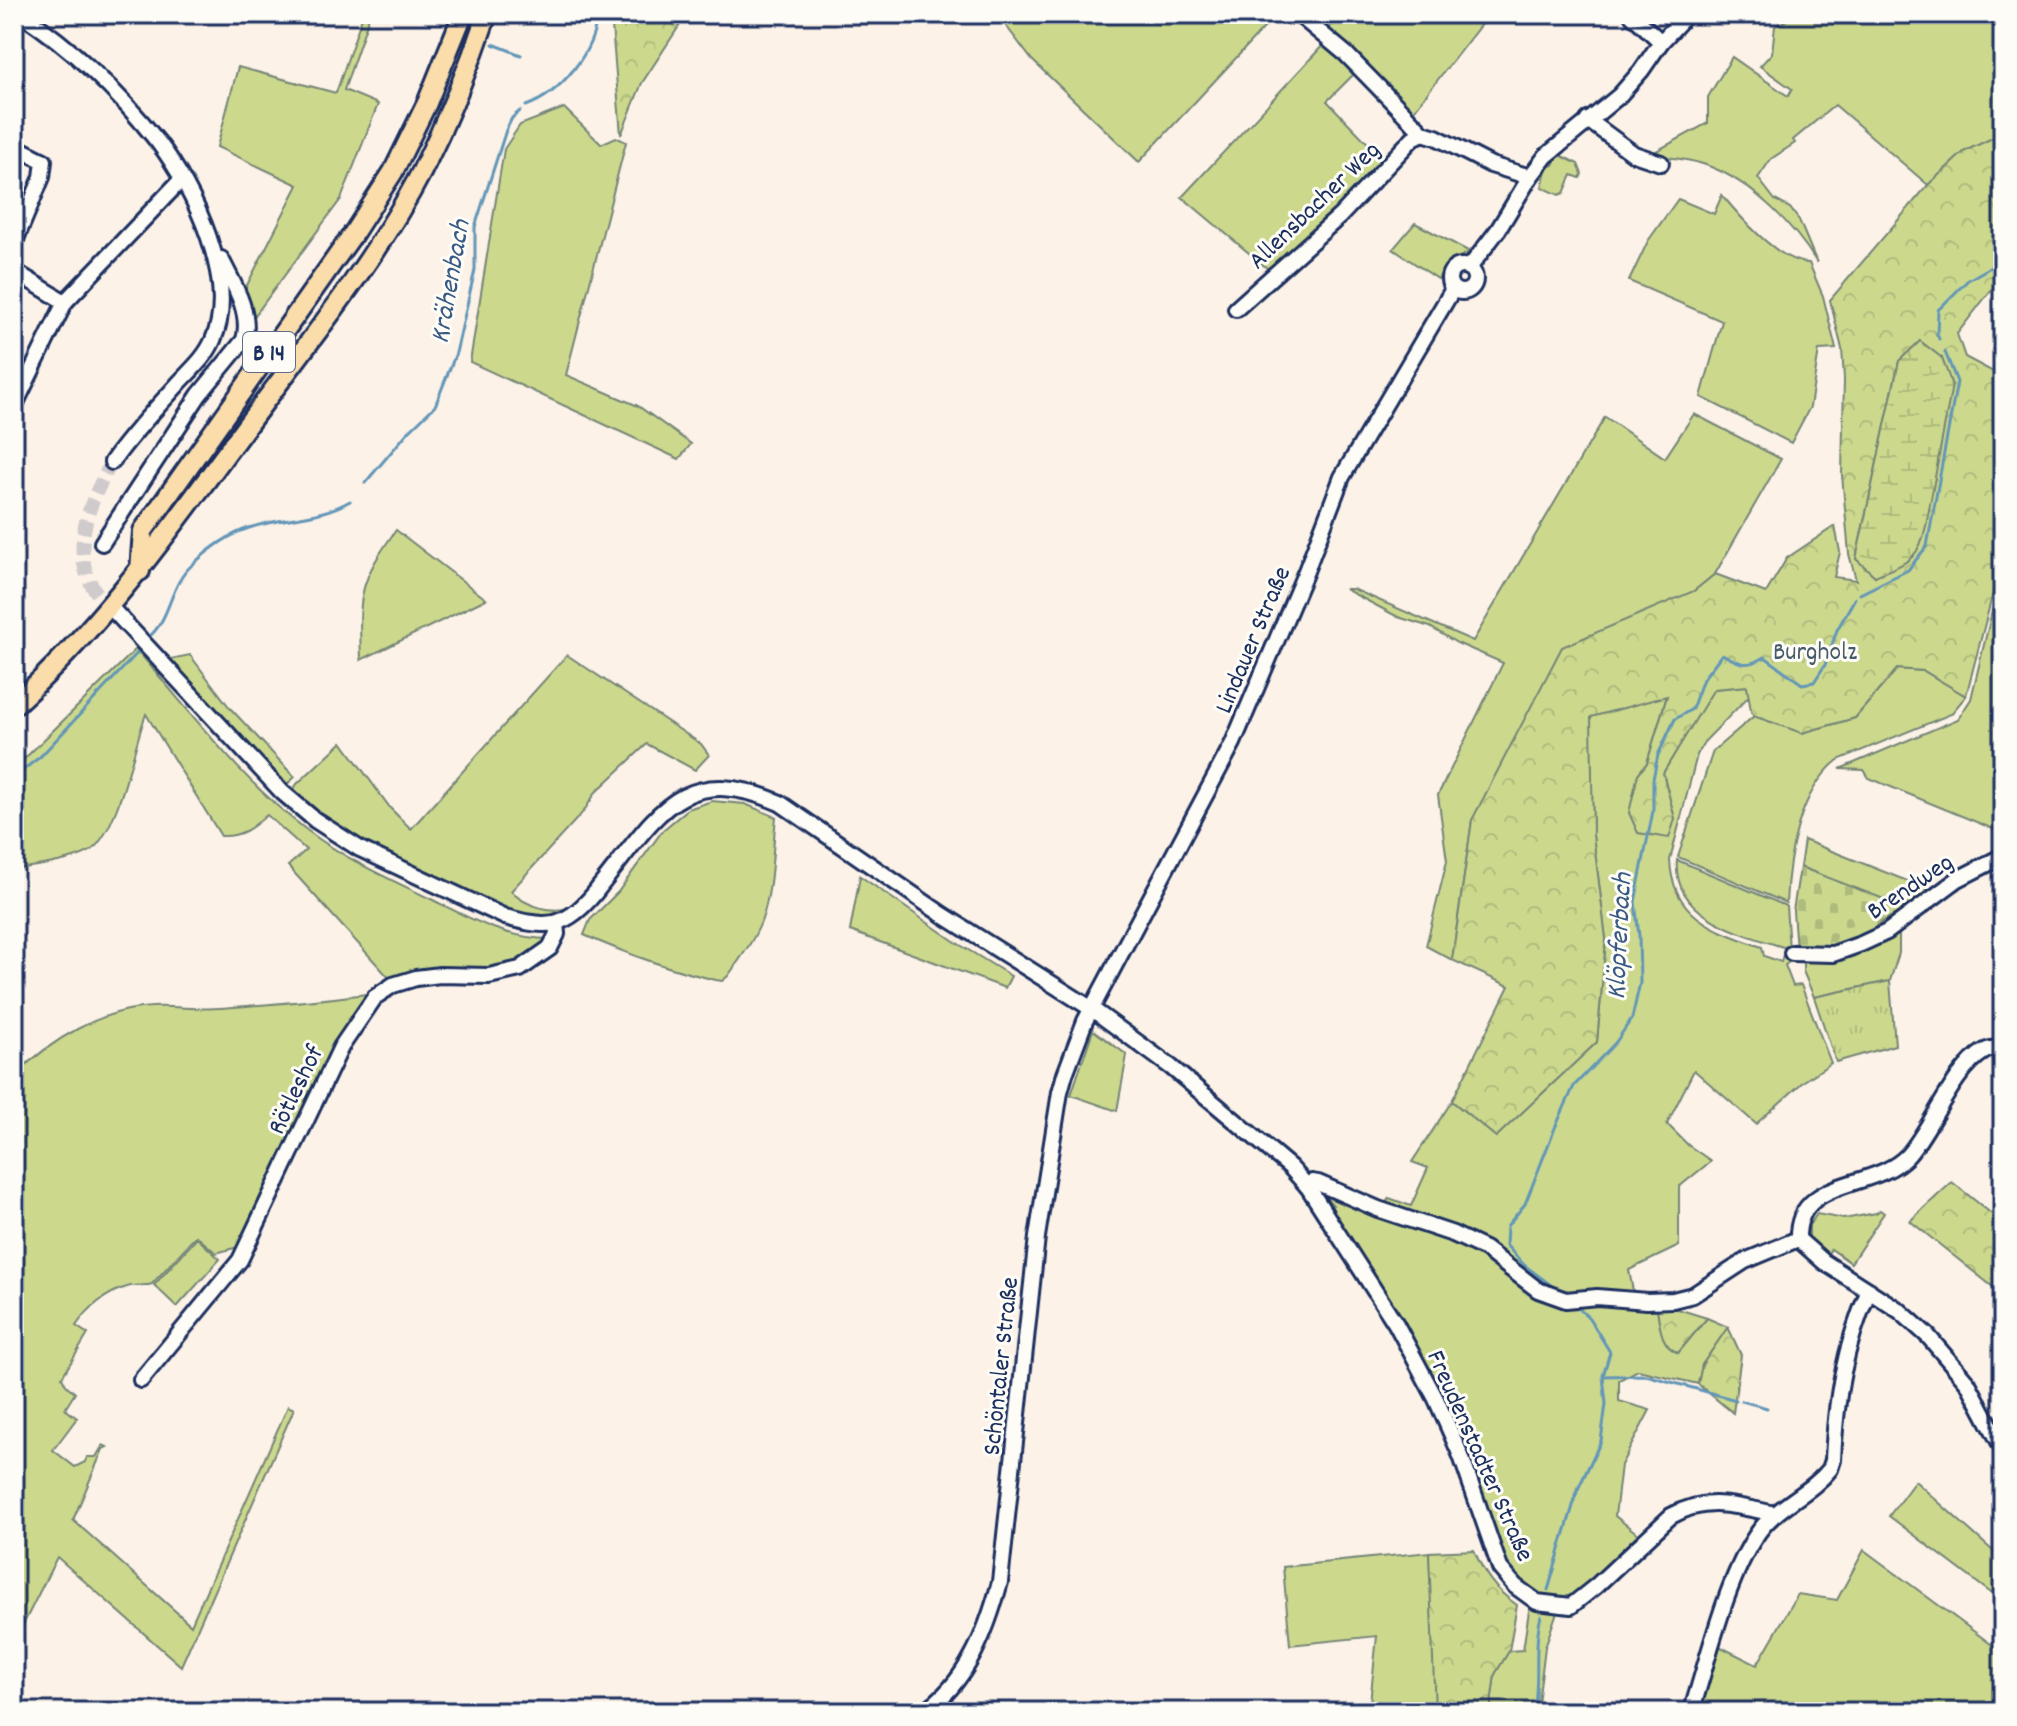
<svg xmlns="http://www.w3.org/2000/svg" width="2017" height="1726" font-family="Dekko,sans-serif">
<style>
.green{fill:#ccd98d;stroke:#748476;stroke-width:2}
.forest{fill:url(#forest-crowns);stroke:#748476;stroke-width:2;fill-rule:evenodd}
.wetland{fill:url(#wetland-marsh);stroke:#748476;stroke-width:2}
.cemetery{fill:url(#cemetery-stones);stroke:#748476;stroke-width:2}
.park{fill:url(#park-tufts);stroke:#748476;stroke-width:2}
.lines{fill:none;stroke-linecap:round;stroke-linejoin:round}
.stream{stroke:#6396b8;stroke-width:3}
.minor-tunnel{stroke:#cfcbcc;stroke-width:14;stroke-dasharray:14 7;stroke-linecap:butt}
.minor-casing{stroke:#1b2f5e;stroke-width:20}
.major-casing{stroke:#1b2f5e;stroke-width:24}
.minor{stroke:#fdfcf7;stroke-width:14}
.major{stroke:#fbddab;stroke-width:18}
.labels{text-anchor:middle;stroke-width:6;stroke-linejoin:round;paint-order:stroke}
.shield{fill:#fdfcf7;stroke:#5f6c8c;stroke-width:2}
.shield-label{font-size:24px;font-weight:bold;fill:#1b2f5e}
.street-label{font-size:26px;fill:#1b2f5e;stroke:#fdfcf7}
.park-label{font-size:26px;fill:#475a6a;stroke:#fdfcf7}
.water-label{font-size:28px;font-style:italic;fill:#395a84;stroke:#fdfcf7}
</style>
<defs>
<pattern id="forest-crowns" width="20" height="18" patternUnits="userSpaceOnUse" patternTransform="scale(2)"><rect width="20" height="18" fill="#ccd98d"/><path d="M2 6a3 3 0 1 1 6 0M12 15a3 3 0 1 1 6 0" fill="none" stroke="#afbb7c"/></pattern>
<pattern id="wetland-marsh" width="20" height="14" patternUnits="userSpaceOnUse" patternTransform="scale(2)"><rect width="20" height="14" fill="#ccd98d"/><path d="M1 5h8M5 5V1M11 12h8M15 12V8" fill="none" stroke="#afbb7c"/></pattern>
<pattern id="cemetery-stones" width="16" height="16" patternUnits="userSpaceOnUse" patternTransform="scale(2)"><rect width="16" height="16" fill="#ccd98d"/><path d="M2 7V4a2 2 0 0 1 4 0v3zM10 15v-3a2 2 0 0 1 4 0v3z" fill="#afbb7c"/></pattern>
<pattern id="park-tufts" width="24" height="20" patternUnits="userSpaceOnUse" patternTransform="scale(2)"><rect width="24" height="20" fill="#ccd98d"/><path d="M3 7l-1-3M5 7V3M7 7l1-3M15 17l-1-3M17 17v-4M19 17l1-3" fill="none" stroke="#afbb7c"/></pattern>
</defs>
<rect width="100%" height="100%" fill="#fcf2e7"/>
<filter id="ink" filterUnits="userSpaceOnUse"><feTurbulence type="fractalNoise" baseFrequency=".0125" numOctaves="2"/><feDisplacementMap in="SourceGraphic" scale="16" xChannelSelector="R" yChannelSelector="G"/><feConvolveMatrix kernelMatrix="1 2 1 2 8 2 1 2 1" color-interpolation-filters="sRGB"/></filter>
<g filter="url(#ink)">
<g class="green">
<polygon points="363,14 370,14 344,90 378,104 341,199 253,318 243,293 298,185 217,147 238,67 336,93"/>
<polygon points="997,14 1277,14 1139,162 1032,60"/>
<polygon points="1335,14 1489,14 1411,114 1328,34"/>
<path d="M1798,14H1819L1830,19L1861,14H2003V133L1965,151L1928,185L1835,105L1793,140L1795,143L1771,159L1758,178L1775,200L1790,208L1799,220L1817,263C1795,226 1752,183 1711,167C1692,159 1670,158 1649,155L1708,123V97L1732,57L1788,96L1792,89L1760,66L1772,53L1775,26Z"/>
<polygon points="1325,43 1357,71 1327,101 1387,163 1274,274 1182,197"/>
<polygon points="564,108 601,144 616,137 626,142 566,375 638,406 691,444 679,459 470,362 504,149 520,125"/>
<polygon points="1558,154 1578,164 1582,174 1580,178 1572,175 1564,193 1559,195 1542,187 1547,166 1553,165"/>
<path d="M1722,195C1740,217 1779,263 1809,263L1823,296L1836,349L1819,350L1810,407L1791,443L1701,397L1722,321L1629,281L1648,241L1678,199L1714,214Z"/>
<polygon points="1415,223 1470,252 1447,263 1438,279 1393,249"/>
<polygon points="1694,414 1781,459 1715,574 1694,591 1472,820 1452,960 1426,946 1447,861 1438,795 1503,663 1457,643 1430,627 1398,617 1345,589 1353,589 1473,641 1605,417 1665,458"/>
<path d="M396,530L486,599L361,660C359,596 357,584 396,530Z"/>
<polygon points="1994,603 2003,607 2003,833 1869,778 1864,770 1840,769 1958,719 1971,699"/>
<path d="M136,649C190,711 241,781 308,831C345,859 389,879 431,899C471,919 506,939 552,939L517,968L391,980L288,866L306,850L267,815C252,828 241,837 221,836L146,714C133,748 120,825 93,849C79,861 33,866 14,870V769Z"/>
<polygon points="190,655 230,708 295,777 285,786 165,660"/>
<path d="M567,655L701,744L709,755L695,770L647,744L596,792L584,811L511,891C526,907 553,914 574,907L552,919L516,917L338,832L291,793L297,784L342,742L391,809L411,829Z"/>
<path d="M1897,669L1924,671L1966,696L1951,714L1838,760C1799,791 1788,855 1786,903L1678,857L1713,751L1754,716L1802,733L1855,718Z"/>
<path d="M1747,686L1749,696L1705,741L1697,755L1670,860C1672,917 1716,931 1762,947L1764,956L1781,962L1783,955L1792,960L1785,965L1793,986L1801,985L1831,1063L1804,1081L1756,1124L1694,1070L1667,1124L1688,1145L1711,1161L1679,1187V1246L1629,1270L1636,1307L1657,1308L1660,1327L1678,1353L1707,1318L1728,1327L1702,1365L1698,1384L1638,1370L1619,1380V1401L1650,1410L1621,1465L1615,1516L1638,1534L1557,1612L1545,1647L1537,1712H1490L1495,1674L1509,1651L1523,1650L1532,1591L1518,1582L1505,1566L1465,1454L1327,1209L1333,1205L1319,1190L1380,1213L1389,1198L1411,1206L1428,1168L1412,1162L1452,1101L1496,1137L1597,1042L1606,939L1593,835L1590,717L1667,695L1647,763L1638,774L1675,819L1663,773L1713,689Z"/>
<path d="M712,801L745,804L776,817C772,851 773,889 761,922C753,942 740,959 728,976L722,981L716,980C668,969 629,955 584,935L590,920L618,892L663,830L688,809Z"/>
<polygon points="1804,840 1935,892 1899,918 1904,908 1800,867"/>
<path d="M1677,860L1786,906L1789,949C1747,935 1672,919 1677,860Z"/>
<polygon points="860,876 957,943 1011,976 1005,988 850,931"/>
<polygon points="1899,927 1899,953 1890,981 1814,997 1803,971 1803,961"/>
<path d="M372,993L246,1242L238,1247L216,1253L196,1236L152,1284C143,1287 136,1284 127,1287C106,1293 88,1308 76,1326L88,1334L62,1377L66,1385L75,1393L65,1409L77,1418L53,1450L75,1467L85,1462L87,1457H96L103,1445L107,1447L103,1449L73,1520L191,1625L288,1406L294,1409L181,1666L57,1557L14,1643V1076C51,1040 101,1009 153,1007C176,1006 198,1010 220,1008C271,1004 321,1001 372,993Z"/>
<polygon points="1093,1030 1127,1055 1117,1111 1071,1095"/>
<polygon points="1880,1210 1884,1213 1851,1263 1831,1249 1827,1255 1809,1238 1809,1225 1817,1214 1844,1219 1876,1213"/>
<polygon points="197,1238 220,1259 177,1307 154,1285"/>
<polygon points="1915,1481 2003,1560 2003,1602 1889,1516"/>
<polygon points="1864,1550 2003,1653 2003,1712 1697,1712 1715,1644 1757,1665 1798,1594 1837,1600"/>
<polygon points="1429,1552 1436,1706 1370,1703 1377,1636 1290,1645 1283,1567"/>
</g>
<g class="forest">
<polygon points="611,14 687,14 642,83 621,135"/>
<path d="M2003,133V290L1995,285L1957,334L1965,357L2003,377V546L2000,566L1966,696L1924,671L1897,669L1855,718L1802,733L1754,716L1751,711L1747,686L1714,689L1663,773L1675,819L1669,838L1638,833L1629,813L1638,774L1647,763L1667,696L1591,717L1593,835L1606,939L1597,1042L1496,1137L1452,1101L1509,986L1452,960L1472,820L1562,647L1694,591L1715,574L1766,593L1787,558L1835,526L1840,552L1834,577L1856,580L1849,554L1842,475L1844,379L1842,349L1830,300L1928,185L1965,151ZM1920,341L1942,358L1875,576L1856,559L1899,361Z"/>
<polygon points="1952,1182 2003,1223 2003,1295 1910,1221"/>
<path d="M1657,1308L1678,1309L1707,1318L1678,1353C1660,1345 1660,1326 1657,1308Z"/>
<polygon points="1728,1327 1741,1355 1733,1413 1698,1384 1702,1365"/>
<path d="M1474,1550C1484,1574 1495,1590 1517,1605L1509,1651L1495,1674L1490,1712H1435L1429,1552Z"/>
</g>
<path class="wetland" d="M1920,341L1942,358L1952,385L1926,526C1918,562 1907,562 1875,576L1856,559L1899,361Z"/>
<polygon class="cemetery" points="1800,867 1905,907 1899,918 1894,915 1876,926 1874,935 1833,951 1796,949 1793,911"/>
<polygon class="park" points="1890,981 1895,1045 1836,1062 1814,997"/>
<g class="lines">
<g class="stream">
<polyline points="493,44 521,55"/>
<path d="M526,106C560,94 595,52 597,14"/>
<polyline points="1939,339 1937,334 1938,310 1968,280 2003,260"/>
<polyline points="365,483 409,431 435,406 456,353 475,270 475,227 506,130 512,118 520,111"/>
<polyline points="1860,594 1908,570 1927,546 1957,382 1945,352"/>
<path d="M151,635C171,616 170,585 191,566C207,551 228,535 249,528C283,517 319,519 350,501"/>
<polyline points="14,777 41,756 140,650"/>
<path d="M1560,1292L1524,1265L1506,1245L1507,1226L1525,1204L1555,1128L1574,1086L1616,1042L1632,1018L1640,983L1639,936L1635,902L1653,811V779L1658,755L1675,719L1692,709L1703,679L1722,654C1740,664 1747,668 1765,657L1802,684L1814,682L1825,665L1837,630L1855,598"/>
<polyline points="1604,1376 1646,1375 1736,1400"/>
<polyline points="1742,1401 1767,1408"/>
<polyline points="1548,1590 1578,1489 1601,1441 1606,1404 1603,1376 1610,1352 1589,1318 1575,1305"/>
<path d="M1534,1712C1540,1679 1533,1647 1541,1616"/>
</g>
<path class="minor-tunnel" d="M112,462C92,497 71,542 90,582C95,593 106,603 114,611"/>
<defs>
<g id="minor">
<path d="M21,14C72,48 120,94 158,142C194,189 239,283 213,340C206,357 191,370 179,383C156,409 132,433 112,462"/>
<polyline points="1298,14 1346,54 1423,133 1436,137 1491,165 1530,177"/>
<polyline points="1631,14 1661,42"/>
<polyline points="1588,120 1634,154 1661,163"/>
<polyline points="14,146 44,161 42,177 14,244"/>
<circle cx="1462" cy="279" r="13"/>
<polyline points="1469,268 1498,230 1530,177 1546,156 1619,96 1641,71 1661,42 1687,14"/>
<polyline points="14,271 65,302"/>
<polyline points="1236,309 1340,216 1413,138 1423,133"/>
<polyline points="14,407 65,302 181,180"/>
<path d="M102,543L199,395L244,340C252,313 233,283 221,259"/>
<path d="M114,611L282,792L315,820L360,849L505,917C520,921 538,926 554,923C573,919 590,900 601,885C656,817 681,760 780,803L943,915L1092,1009L1171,1067L1290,1167L1308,1187L1396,1324L1436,1399L1461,1456L1500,1568L1515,1586L1537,1602L1571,1606L1596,1586L1671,1516C1707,1495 1736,1506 1775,1514"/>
<polyline points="1792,953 1833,954 1861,944 1887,932 1958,879 2003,856"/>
<polyline points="1307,1186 1312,1182 1318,1183 1378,1209 1453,1234 1485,1249 1538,1290 1566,1300 1597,1297 1647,1301 1673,1300 1693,1295 1745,1261 1798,1239"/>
<path d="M1798,1239C1796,1176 1875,1191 1908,1155C1932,1128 1954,1068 1985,1051C1990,1048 1997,1048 2003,1048"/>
<polyline points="1798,1239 1824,1262 1900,1311 1928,1336 1968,1383 2003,1449"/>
<polyline points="141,1380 240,1260 341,1047 375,997 393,985 416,978 440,975 489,976 520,969 550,948 557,934 556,923"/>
<path d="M923,1712C967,1684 987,1630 1000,1582L1037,1237L1060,1092L1065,1074L1085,1021L1233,743L1306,571L1342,477L1453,289"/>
<path d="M1693,1712L1694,1703C1710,1652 1730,1565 1764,1525C1783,1503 1812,1492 1830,1469L1833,1460C1836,1396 1844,1349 1869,1290"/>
</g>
<g id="major">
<polyline points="140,571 143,531 353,234 393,172 427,103 463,14"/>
<path d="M14,705C102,626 169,531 239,436C302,350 373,265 422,171C447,121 469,67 487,14"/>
</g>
</defs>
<use href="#minor" class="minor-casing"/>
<use href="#major" class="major-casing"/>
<use href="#minor" class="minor"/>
<use href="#major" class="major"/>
</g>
</g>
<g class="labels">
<rect class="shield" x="243" y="332" width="52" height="40" rx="6"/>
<g class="shield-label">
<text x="269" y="360">B 14</text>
</g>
<g class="street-label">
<text transform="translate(1313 204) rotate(-44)" y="9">Allensbacher Weg</text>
<text transform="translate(1251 639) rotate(-67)" y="9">Lindauer Straße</text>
<text transform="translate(1909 885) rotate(-34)" y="9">Brendweg</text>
<text transform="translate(294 1089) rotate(-64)" y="9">Rötleshof</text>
<text transform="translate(999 1366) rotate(-84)" y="9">Schöntaler Straße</text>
<text transform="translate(1482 1455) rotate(66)" y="9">Freudenstadter Straße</text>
</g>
<g class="park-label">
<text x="1815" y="659">Burgholz</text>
</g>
<g class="water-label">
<text transform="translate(448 281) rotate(-80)" y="10">Krähenbach</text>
<text transform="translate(1617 936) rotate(-87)" y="10">Klöpferbach</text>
</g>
</g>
<rect width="2017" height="1726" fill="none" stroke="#fdfcf7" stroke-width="48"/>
<rect x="24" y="24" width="1969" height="1678" fill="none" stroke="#1b2f5e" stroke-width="3" filter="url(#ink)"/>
</svg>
